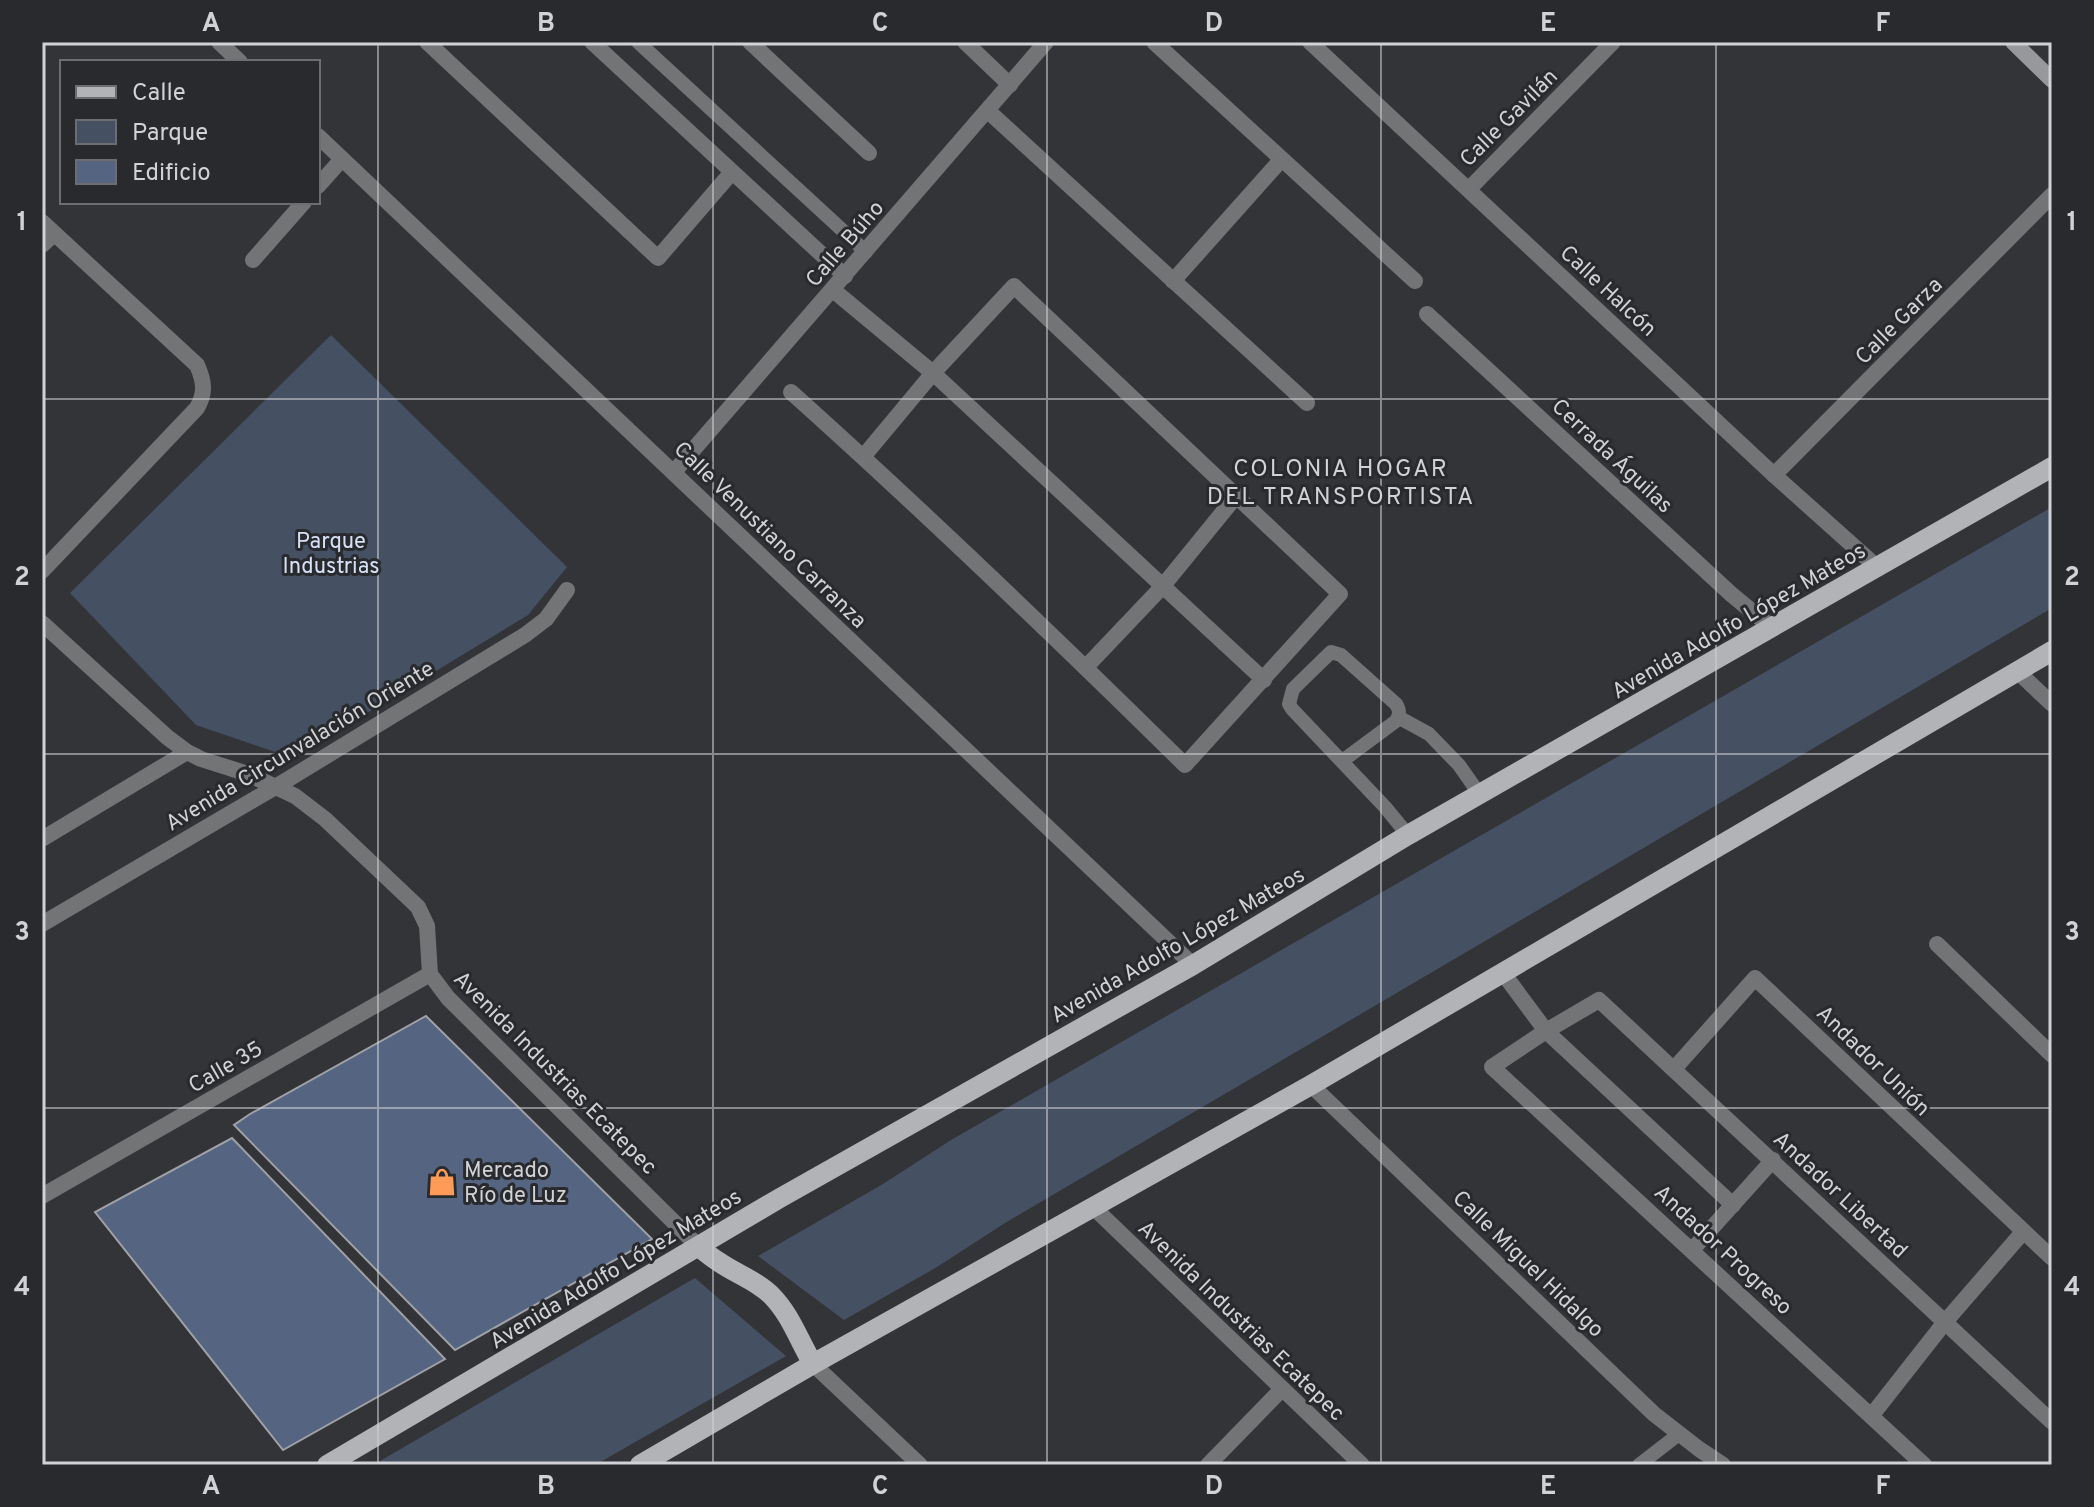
<svg xmlns="http://www.w3.org/2000/svg" width="2094" height="1507" font-family="Overpass,sans-serif">
<style>
.green{fill:#465063}
.building{fill:#556481;stroke:#9fa1a6;stroke-width:2}
.lines{fill:none;stroke-linecap:round;stroke-linejoin:round}
.lane{stroke:#737476;stroke-width:14}
.street{stroke:#737476;stroke-width:16}
.secondary{stroke:#96989b;stroke-width:16}
.primary{stroke:#b1b3b7;stroke-width:20}
.grid{fill:none;stroke:#d1d2d5;stroke-width:2;stroke-opacity:0.55}
.labels{text-anchor:middle;stroke-width:6;stroke-linejoin:round;paint-order:stroke}
.street-label{font-size:22px;fill:#d1d2d5;stroke:#282a2e}
.park-label{font-size:22px;fill:#d5e0f6;stroke:#282a2e}
.poi-label{font-size:22px;fill:#d1d2d5;stroke:#282a2e;text-anchor:start}
.neighbourhood-label{font-size:24px;letter-spacing:2px;fill:#d1d2d5;stroke:#282a2e}
.neatline{fill:none;stroke:#d1d2d5;stroke-width:3}
.grid-label{font-size:26px;text-anchor:middle;font-weight:bold;fill:#d1d2d5}
</style>
<rect width="100%" height="100%" fill="#323438"/>
<g class="green">
<polygon points="331,335 567,567 528,615 293,758 196,725 70,593"/>
<polygon points="2052,507 2052,608 1005,1223 937,1267 844,1320 758,1256 883,1184 951,1140"/>
<polygon points="695,1278 786,1356 595,1465 373,1465"/>
</g>
<g class="building">
<polygon points="426,1016 652,1239 455,1350 234,1125 250,1114"/>
<polygon points="232,1138 445,1359 283,1450 95,1212"/>
</g>
<g class="lines">
<g class="lane">
<polyline points="638,42 866,252"/>
<polyline points="1398,717 1429,734 1459,765 1480,795"/>
<path d="M1342,761L1396,721C1400,715 1400,710 1396,704L1341,655L1331,652L1293,689L1289,704L1292,709L1385,807L1408,835"/>
<polyline points="1639,1465 1679,1434"/>
</g>
<g class="street">
<polyline points="219,42 240,62"/>
<polyline points="427,42 658,258 732,172"/>
<polyline points="592,42 845,276"/>
<polyline points="750,42 869,153"/>
<polyline points="965,42 1010,85"/>
<polyline points="1154,42 1415,281"/>
<polyline points="1310,42 1774,475 1878,568"/>
<polyline points="988,111 1307,403"/>
<polyline points="318,136 1193,965"/>
<polyline points="318,186 342,159"/>
<polyline points="1469,189 1613,42"/>
<path d="M42,222L197,365C204,381 206,392 197,408L42,571"/>
<polyline points="42,245 54,234"/>
<polyline points="253,260 304,202"/>
<polyline points="1173,281 1281,160"/>
<polyline points="833,290 933,373 1264,680"/>
<polyline points="1427,314 1731,594 1772,628"/>
<path d="M791,392C926,513 1056,638 1185,765L1340,594L1014,286L933,373L863,457"/>
<polyline points="674,472 1046,42"/>
<polyline points="1774,475 2052,195"/>
<polyline points="42,623 167,737 187,752 201,759 248,774 295,796 325,819 418,907 427,926 430,974 448,998 699,1247"/>
<polyline points="1086,667 1162,587 1237,495"/>
<polyline points="2017,671 2052,704"/>
<polyline points="42,839 187,752"/>
<polyline points="42,924 277,786 525,635 546,619 567,590"/>
<polyline points="1937,944 2052,1055"/>
<polyline points="1503,973 1546,1031 1733,1205"/>
<polyline points="1674,1069 1755,978 2052,1258"/>
<polyline points="1311,1085 1654,1414 1699,1449 1723,1465"/>
<polyline points="42,1196 430,974"/>
<polyline points="1092,1206 1362,1465"/>
<polyline points="1692,1250 1773,1160"/>
<polyline points="813,1364 920,1465"/>
<polyline points="1872,1415 1945,1322 2023,1232"/>
<polyline points="1208,1465 1282,1389"/>
<polyline points="1924,1465 1492,1067 1546,1031 1599,1000 2052,1422"/>
</g>
<polyline class="secondary" points="2013,42 2052,80"/>
<g class="primary">
<path d="M699,1247C705,1252 712,1258 719,1262C736,1274 756,1280 771,1295C791,1315 799,1341 813,1364"/>
<polyline points="327,1465 780,1198 1193,965 1408,835 2052,467"/>
<polyline points="640,1465 813,1364 1311,1085 2052,651"/>
</g>
</g>
<path class="grid" d="M378,42V1465M713,42V1465M1047,42V1465M1381,42V1465M1716,42V1465M42,399H2052M42,754H2052M42,1108H2052"/>
<defs>
<symbol id="shop-bare" viewBox="-9 -9 18 18"><path d="M-5-2.5h2.3a2.7 3.5 0 0 1 5.4 0H5L5.5 6h-11ZM-1.5-2.5h3a1.5 2.3 0 0 0-3 0Z" fill="#fe9b58" stroke="#282a2e" stroke-width="2.5" paint-order="stroke"/></symbol>
</defs>
<g fill-rule="evenodd">
<use href="#shop-bare" x="422" y="1162" width="40" height="40"/>
</g>
<g class="labels">
<g class="street-label">
<text transform="translate(1508 117) rotate(-45)" y="8">Calle Gavilán</text>
<text transform="translate(844 243) rotate(-49)" y="8">Calle Búho</text>
<text transform="translate(1609 290) rotate(43)" y="8">Calle Halcón</text>
<text transform="translate(1898 320) rotate(-45)" y="8">Calle Garza</text>
<text transform="translate(1613 455) rotate(43)" y="8">Cerrada Águilas</text>
<text transform="translate(771 534) rotate(44)" y="8">Calle Venustiano Carranza</text>
<text transform="translate(1738 620) rotate(-30)" y="8">Avenida Adolfo López Mateos</text>
<text transform="translate(299 745) rotate(-31)" y="8">Avenida Circunvalación Oriente</text>
<text transform="translate(1177 944) rotate(-30)" y="8">Avenida Adolfo López Mateos</text>
<text transform="translate(1874 1060) rotate(44)" y="8">Andador Unión</text>
<text transform="translate(225 1066) rotate(-30)" y="8">Calle 35</text>
<text transform="translate(556 1072) rotate(45)" y="8">Avenida Industrias Ecatepec</text>
<text transform="translate(1841 1194) rotate(43)" y="8">Andador Libertad</text>
<text transform="translate(1724 1249) rotate(43)" y="8">Andador Progreso</text>
<text transform="translate(1529 1263) rotate(44)" y="8">Calle Miguel Hidalgo</text>
<text transform="translate(615 1268) rotate(-31)" y="8">Avenida Adolfo López Mateos</text>
<text transform="translate(1242 1320) rotate(44)" y="8">Avenida Industrias Ecatepec</text>
</g>
<g class="park-label">
<text x="331" y="548">Parque<tspan x="331" dy="25">Industrias</tspan></text>
</g>
<g class="poi-label">
<text x="464" y="1177">Mercado<tspan x="464" dy="25">Río de Luz</tspan></text>
</g>
<g class="neighbourhood-label">
<text x="1341" y="476">COLONIA HOGAR<tspan x="1341" dy="28">DEL TRANSPORTISTA</tspan></text>
</g>
</g>
<rect width="2094" height="1507" fill="none" stroke="#282a2e" stroke-width="88"/>
<rect x="60" y="60" width="260" height="144" fill="#282a2e" stroke="#6c6d71" stroke-width="2"/>
<rect x="76" y="86" width="40" height="12" fill="#b1b3b7" stroke="#6c6d71" stroke-width="2"/>
<text x="132" y="100" font-size="24" fill="#d1d2d5">Calle</text>
<rect x="76" y="120" width="40" height="24" fill="#465063" stroke="#6c6d71" stroke-width="2"/>
<text x="132" y="140" font-size="24" fill="#d1d2d5">Parque</text>
<rect x="76" y="160" width="40" height="24" fill="#556481" stroke="#6c6d71" stroke-width="2"/>
<text x="132" y="180" font-size="24" fill="#d1d2d5">Edificio</text>
<rect x="44" y="44" width="2006" height="1419" class="neatline"/>
<g class="grid-label">
<text x="211" y="31">A</text>
<text x="546" y="31">B</text>
<text x="880" y="31">C</text>
<text x="1214" y="31">D</text>
<text x="1548" y="31">E</text>
<text x="1883" y="31">F</text>
<text x="22" y="230">1</text>
<text x="2072" y="230">1</text>
<text x="22" y="585">2</text>
<text x="2072" y="585">2</text>
<text x="22" y="940">3</text>
<text x="2072" y="940">3</text>
<text x="22" y="1295">4</text>
<text x="2072" y="1295">4</text>
<text x="211" y="1494">A</text>
<text x="546" y="1494">B</text>
<text x="880" y="1494">C</text>
<text x="1214" y="1494">D</text>
<text x="1548" y="1494">E</text>
<text x="1883" y="1494">F</text>
</g>
</svg>
